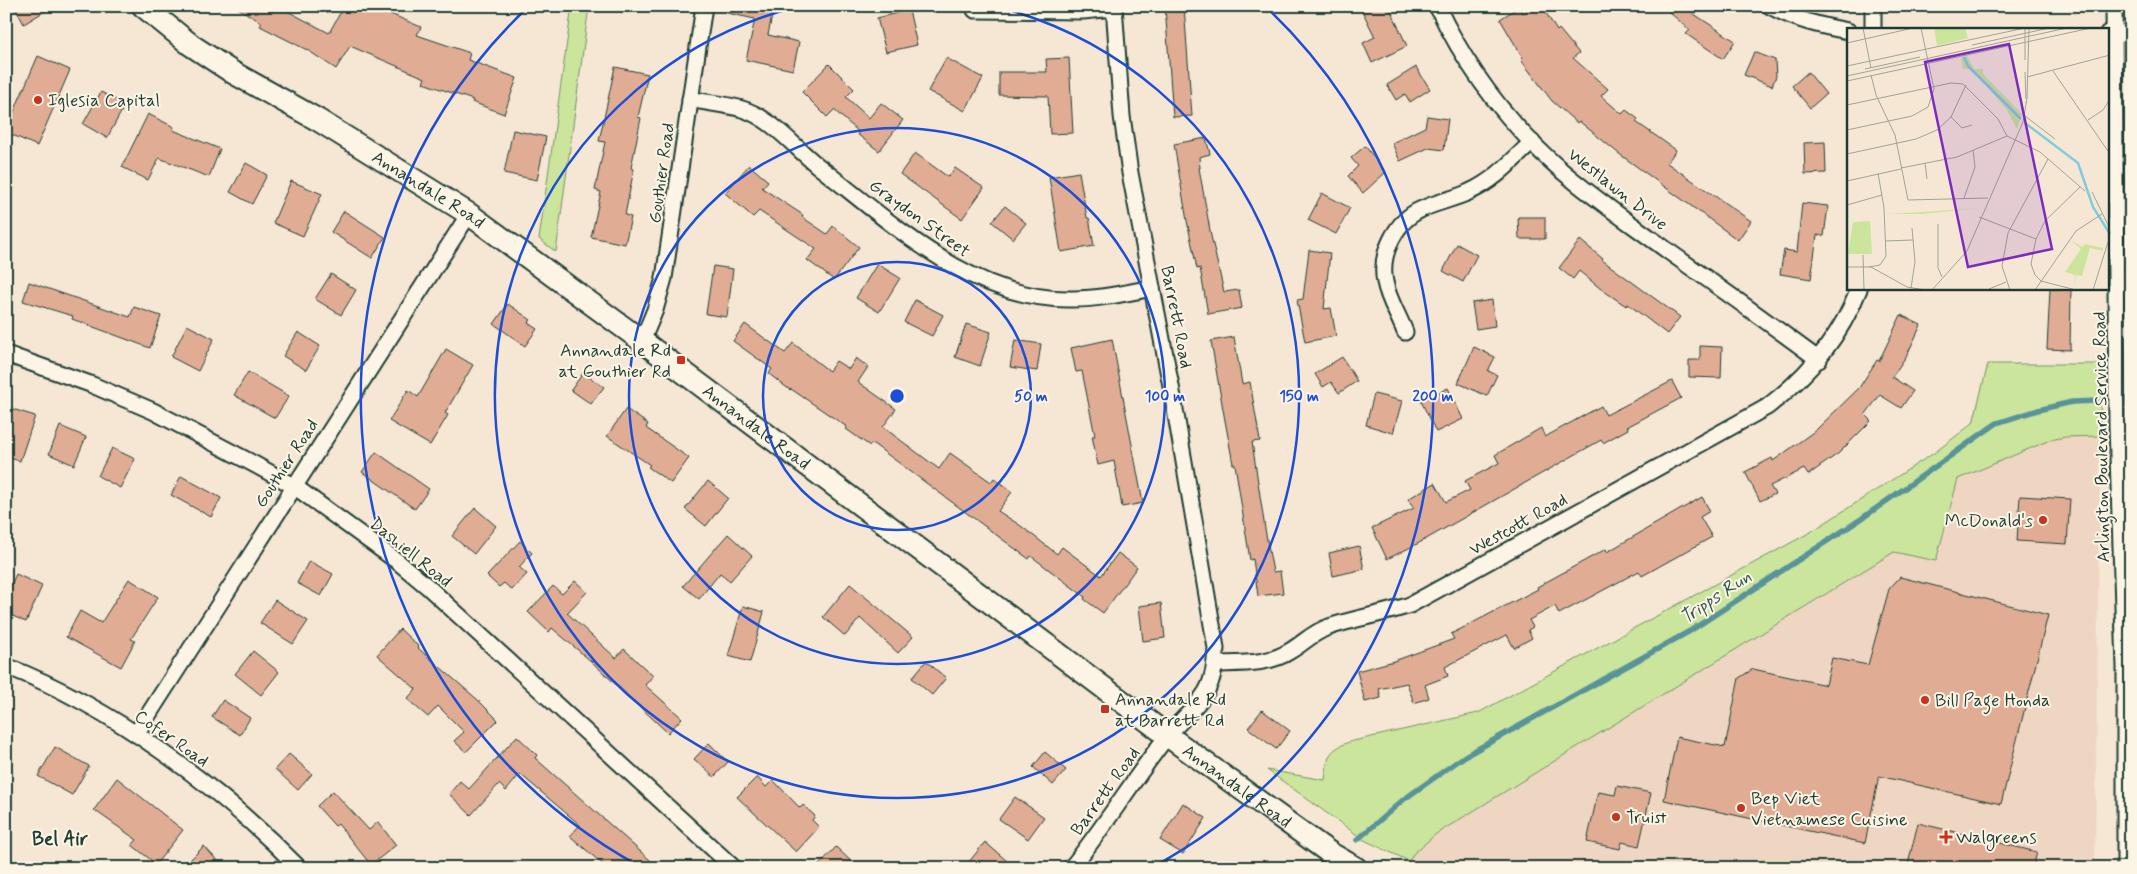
<svg xmlns="http://www.w3.org/2000/svg" width="2137" height="874" font-family="Mynerve,sans-serif">
<style>
.built{fill:#efd6c2}
.green{fill:#cbe59c;stroke:#759168}
.lines{fill:none;stroke-linecap:round;stroke-linejoin:round}
.stream{stroke:#589399;stroke-width:5.5}
.building{fill:#e0ad94;stroke:#1f3d34}
.minor-casing{stroke:#1f3d34;stroke-width:19}
.secondary-casing{stroke:#1f3d34;stroke-width:25}
.minor{stroke:#fcf5e5;stroke-width:15}
.secondary{stroke:#fcf5e5;stroke-width:21}
.ring{fill:none;stroke:#1d4ed8;stroke-width:2.5}
.poi-dot{fill:#c8321e;stroke:#fcf5e5;stroke-width:2}
.labels{text-anchor:middle;stroke-width:4;stroke-linejoin:round;paint-order:stroke}
.poi-label{font-size:18px;fill:#1f3d34;stroke:#fcf5e5;text-anchor:start}
.street-label{font-size:18px;fill:#1f3d34;stroke:#fcf5e5}
.water-label{font-size:19px;font-style:italic;fill:#325a56;stroke:#fcf5e5}
.neighbourhood-label{font-size:19px;font-weight:bold;fill:#1f3d34;stroke:#fcf5e5}
.inset-river{fill:none;stroke:#7eccdc;stroke-width:2.5}
.inset-road{fill:none;stroke:#a0a395;stroke-width:1}
.view{fill:#7b2cbf;fill-opacity:0.15;stroke:#7b2cbf;stroke-width:2.5}
.inset-edge{fill:none;stroke:#1f3d34;stroke-width:2.5}
.centre{fill:#1d4ed8;stroke:#fcf5e5;stroke-width:2.5}
.ring-label{font-size:15px;text-anchor:middle;font-weight:bold;fill:#1d4ed8;stroke:#fcf5e5;stroke-width:4;stroke-linejoin:round;paint-order:stroke}
</style>
<rect width="100%" height="100%" fill="#f6e7d5"/>
<filter id="ink" filterUnits="userSpaceOnUse"><feTurbulence type="fractalNoise" baseFrequency=".02" numOctaves="2"/><feDisplacementMap in="SourceGraphic" scale="10" xChannelSelector="R" yChannelSelector="G"/><feConvolveMatrix kernelMatrix="1 2 1 2 8 2 1 2 1" color-interpolation-filters="sRGB"/></filter>
<g filter="url(#ink)">
<polygon class="built" points="1988,364 2101,364 2095,868 1423,868 1364,840 1267,770 1368,787 1357,741 1478,713 1809,533 1936,561"/>
<g class="green">
<polygon points="572,6 589,6 556,252 539,239"/>
<path d="M1988,364H2101L2100,436L2065,437L2050,440L1958,479L1936,561L1894,552L1436,834L1413,854L1409,861L1364,840L1267,770L1325,780C1328,758 1326,751 1349,742L1478,713L1809,533L1934,453L1973,423Z"/>
</g>
<g class="lines">
<polyline class="stream" points="1357,840 1403,800 1465,756 1690,631 1861,519 1997,423 2038,410 2072,402 2098,401"/>
</g>
<g class="building">
<polygon points="14,6 53,6 24,24"/>
<polygon points="235,6 278,6 329,33 344,6 372,6 421,27 417,35 470,53 468,60 517,78 504,114 472,102 473,100 423,83 425,78 350,46 336,69 309,51 260,26 262,23"/>
<polygon points="727,6 774,6 768,35 799,42 793,70 746,60 755,19 727,13"/>
<polygon points="1165,6 1184,6 1192,116 1173,117"/>
<polygon points="1360,6 1389,6 1407,46 1372,63 1363,43 1375,37"/>
<polygon points="1535,6 1542,6 1557,31 1559,29 1579,53 1573,58 1608,89 1601,96 1622,114 1626,110 1638,119 1636,122 1676,150 1667,163 1751,221 1738,240 1618,153 1579,121 1577,123 1552,101 1521,60 1523,58 1500,19 1519,7 1523,13"/>
<polygon points="1662,6 1700,6 1694,14 1735,41 1723,59 1686,34 1690,30"/>
<polygon points="909,10 917,45 886,52 877,18"/>
<polygon points="1754,52 1775,60 1776,76 1772,86 1744,75"/>
<polygon points="38,56 70,70 37,146 6,132 6,130"/>
<polygon points="946,58 983,78 965,111 928,91"/>
<polygon points="1069,58 1073,133 1050,134 1048,96 999,95 999,72 1047,72 1046,59"/>
<polygon points="829,64 854,89 846,97 869,118 881,103 903,120 879,151 857,134 859,132 834,110 827,117 802,92"/>
<polygon points="615,67 648,74 638,117 641,118 631,168 634,169 625,215 631,217 625,244 591,237 601,192 595,190 605,142 599,141"/>
<polygon points="1416,67 1430,89 1410,102 1405,94 1396,100 1387,85"/>
<polygon points="1808,72 1826,94 1810,108 1792,86"/>
<polygon points="101,92 125,105 107,138 83,124"/>
<polygon points="148,114 174,127 173,130 220,149 209,177 159,158 148,180 122,167"/>
<polygon points="1427,116 1448,119 1444,150 1428,148 1400,161 1392,143 1425,127"/>
<polygon points="513,130 546,137 537,180 504,173"/>
<polygon points="1206,138 1210,154 1199,157 1200,168 1199,168 1211,236 1224,292 1239,290 1242,308 1208,314 1200,268 1197,269 1187,221 1174,144"/>
<polygon points="1825,142 1826,173 1805,174 1804,143"/>
<polygon points="1365,146 1386,172 1363,193 1348,176 1358,166 1351,158"/>
<polygon points="915,153 948,177 955,168 984,188 962,219 900,174"/>
<polygon points="246,163 267,175 252,204 230,192"/>
<polygon points="749,165 768,181 762,188 803,215 802,217 827,234 833,226 859,247 834,280 807,260 816,249 759,211 753,217 725,193"/>
<polygon points="1079,172 1087,218 1089,218 1094,246 1061,252 1049,177"/>
<polygon points="291,181 322,194 303,236 273,223"/>
<polygon points="1322,193 1350,208 1336,234 1308,220"/>
<polygon points="1802,203 1828,206 1824,236 1817,235 1811,279 1780,274 1784,250 1797,252"/>
<polygon points="1005,206 1026,223 1013,239 992,222"/>
<polygon points="344,211 385,237 372,258 331,232"/>
<polygon points="1518,217 1545,217 1545,239 1519,239"/>
<polygon points="1580,240 1603,259 1602,260 1680,317 1667,334 1628,304 1626,306 1601,289 1579,271 1573,279 1559,268"/>
<polygon points="1457,244 1477,255 1463,282 1443,271"/>
<polygon points="1309,250 1330,253 1324,309 1331,308 1336,336 1305,342 1297,300 1303,299"/>
<polygon points="877,264 900,278 879,312 856,298"/>
<polygon points="713,266 733,269 727,317 706,314"/>
<polygon points="331,274 356,290 341,315 315,299"/>
<polygon points="29,282 130,317 134,307 161,316 150,348 72,319 73,316 23,301"/>
<polygon points="2050,289 2071,289 2070,350 2047,349"/>
<polygon points="915,300 943,315 932,336 904,322"/>
<polygon points="1492,300 1495,326 1476,329 1472,303"/>
<polygon points="508,304 531,320 528,323 537,329 525,346 494,324"/>
<polygon points="1901,315 1921,325 1907,355 1892,377 1913,391 1901,408 1880,395 1865,415 1871,421 1839,453 1808,475 1804,469 1770,486 1775,494 1760,501 1745,472 1772,458 1773,461 1816,430 1859,388 1877,360 1879,361"/>
<polygon points="745,324 785,353 793,343 829,371 836,361 849,369 856,358 868,367 858,382 896,409 883,427 939,469 950,453 991,482 994,478 1012,492 998,511 1021,526 1057,554 1062,547 1101,576 1118,553 1137,567 1103,613 1084,599 1085,597 1031,556 1029,559 872,443 870,446 846,429 847,427 791,389 790,390 769,374 772,369 733,341"/>
<polygon points="966,324 991,332 980,366 955,357"/>
<polygon points="187,325 214,339 198,371 171,357"/>
<polygon points="298,332 320,346 306,370 283,356"/>
<polygon points="1234,337 1242,384 1250,382 1260,441 1252,442 1265,529 1273,572 1280,571 1283,593 1258,596 1253,559 1250,560 1235,464 1233,464 1224,415 1211,341"/>
<polygon points="1112,339 1143,503 1122,507 1114,461 1098,465 1092,436 1095,436 1082,371 1076,372 1071,348"/>
<polygon points="1015,340 1041,344 1037,371 1010,367"/>
<polygon points="1700,346 1722,347 1721,378 1689,377 1689,360 1700,360"/>
<polygon points="1474,347 1495,357 1488,371 1497,375 1487,396 1458,383"/>
<polygon points="446,349 473,365 445,413 448,415 430,445 389,421 408,390 418,397"/>
<polygon points="1342,357 1357,381 1339,393 1331,382 1323,387 1315,374"/>
<polygon points="248,372 289,396 275,418 234,395"/>
<polygon points="583,373 604,387 591,404 571,390"/>
<polygon points="1672,381 1681,398 1627,427 1628,429 1603,443 1601,440 1419,543 1387,559 1372,528 1414,508 1408,499 1435,483 1446,502 1470,490 1465,481 1499,463 1495,455 1541,428 1545,437 1601,406 1606,415"/>
<polygon points="1448,388 1463,419 1436,432 1421,401"/>
<polygon points="1374,394 1402,401 1393,433 1366,425"/>
<polygon points="6,407 35,416 20,461 6,457"/>
<polygon points="626,409 648,424 646,428 689,458 671,483 648,467 650,465 607,436"/>
<polygon points="60,426 86,437 74,465 49,454"/>
<polygon points="112,448 135,459 120,488 98,476"/>
<polygon points="376,452 429,489 415,509 362,472"/>
<polygon points="181,476 221,498 211,517 171,495"/>
<polygon points="708,481 728,498 706,526 685,509"/>
<polygon points="2020,496 2070,499 2067,544 2017,541"/>
<polygon points="1702,497 1710,511 1700,517 1712,537 1642,576 1639,571 1559,614 1555,606 1529,620 1533,627 1528,630 1532,638 1514,648 1507,635 1445,667 1448,676 1425,685 1429,698 1414,703 1407,683 1379,689 1381,698 1365,702 1357,671 1394,661 1454,639 1451,634 1538,589 1537,587 1606,549 1607,552"/>
<polygon points="475,508 496,526 474,554 452,536"/>
<polygon points="728,534 752,556 730,581 720,573 699,599 683,586"/>
<polygon points="520,541 532,553 519,567 527,574 512,590 504,583 499,587 487,576"/>
<polygon points="1359,546 1364,569 1333,576 1329,553"/>
<polygon points="309,561 333,574 321,596 297,583"/>
<polygon points="16,574 42,586 26,622 6,613 6,596"/>
<polygon points="1900,577 2048,615 2001,804 1879,776 1865,843 1664,800 1677,737 1725,747 1739,678 1753,669 1826,685 1832,658 1868,665 1889,589"/>
<polygon points="129,579 158,597 131,639 135,641 121,667 66,637 80,611 101,623"/>
<polygon points="575,581 587,592 567,613 616,658 624,649 653,676 645,685 682,718 668,733 592,662 552,628 549,632 528,612 553,586 562,594"/>
<polygon points="850,584 913,637 898,653 860,618 845,636 823,617"/>
<polygon points="275,600 308,621 293,644 260,623"/>
<polygon points="1161,603 1165,638 1143,641 1139,606"/>
<polygon points="743,606 764,612 750,662 728,656"/>
<polygon points="400,629 419,647 418,648 478,700 498,720 466,752 454,741 464,732 438,706 428,717 407,699 416,689 377,655"/>
<polygon points="253,651 279,672 261,695 235,674"/>
<polygon points="926,661 946,678 932,695 912,678"/>
<polygon points="223,700 250,718 240,735 212,717"/>
<polygon points="1262,710 1290,731 1276,749 1248,728"/>
<polygon points="517,736 537,755 535,758 659,868 607,868 570,836 580,825 520,774 506,791 499,784 471,815 449,794 460,781 469,789"/>
<polygon points="709,743 728,762 714,777 694,759"/>
<polygon points="55,747 89,766 72,795 38,776"/>
<polygon points="1045,752 1066,770 1053,785 1033,767"/>
<polygon points="289,754 312,774 298,790 275,769"/>
<polygon points="757,777 766,787 773,780 800,808 803,805 815,816 812,820 819,827 796,852 737,797"/>
<polygon points="117,778 183,830 156,864 132,845 137,840 94,810"/>
<polygon points="1617,786 1651,793 1639,846 1622,842 1620,849 1587,842 1598,792 1615,795"/>
<polygon points="333,791 369,830 378,822 396,845 371,865 338,824 335,826 317,806"/>
<polygon points="1015,797 1044,817 1028,839 999,819"/>
<polygon points="1183,803 1206,818 1183,854 1160,840"/>
<polygon points="1918,823 2037,852 2033,868 1907,868"/>
<polygon points="985,842 1015,868 964,868"/>
<polygon points="204,846 224,868 182,868"/>
<polygon points="836,847 858,868 816,868"/>
</g>
<g class="lines">
<defs>
<g id="minor">
<path d="M1437,6C1467,69 1509,125 1562,171C1596,200 1633,225 1668,251C1719,287 1769,323 1819,360"/>
<path d="M1770,6C1795,20 1821,26 1848,31"/>
<polyline points="1873,6 1873,29"/>
<polyline points="2114,6 2117,425 2125,667 2125,868"/>
<polyline points="975,10 1083,11 1114,8"/>
<polyline points="2108,33 2131,33"/>
<path d="M690,99C707,103 726,104 742,109C772,118 794,147 818,166C892,223 973,302 1073,299C1100,299 1126,293 1152,288"/>
<path d="M1405,332C1399,316 1388,299 1385,282C1379,254 1396,220 1422,209C1437,202 1454,199 1469,192C1494,181 1512,161 1532,142"/>
<polyline points="642,341 655,310 664,278 704,6"/>
<polyline points="6,354 90,384 153,411 252,463 294,486 397,561 428,587 734,868"/>
<path d="M1215,664C1239,663 1269,665 1290,651C1304,643 1313,632 1329,627C1355,618 1384,614 1410,605L1767,407C1809,375 1840,338 1859,289"/>
<path d="M6,666C112,707 220,787 299,868"/>
<polyline points="136,734 469,214"/>
<path d="M1071,868C1106,825 1134,778 1168,735C1180,721 1196,708 1206,692C1214,678 1215,663 1216,648L1171,386L1130,173L1122,116L1114,6"/>
</g>
<g id="secondary">
<path id="s1" d="M143,6L191,45L232,72L318,120L469,214L642,341L1168,736L1330,853L1356,868"/>
</g>
</defs>
<use href="#minor" class="minor-casing"/>
<use href="#secondary" class="secondary-casing"/>
<use href="#minor" class="minor"/>
<use href="#secondary" class="secondary"/>
</g>
</g>
<g class="ring">
<circle cx="897" cy="396" r="134"/>
<circle cx="897" cy="396" r="268"/>
<path d="M998 7A402 402 0 1 1 796 7"/>
<path d="M641 867A536 536 0 0 1 528 7M1266 7A536 536 0 0 1 1153 867"/>
</g>
<g class="poi-dot">
<circle cx="38" cy="100" r="5"/>
<rect x="676" y="355" width="10" height="10" rx="2.5"/>
<circle cx="2043" cy="520" r="5"/>
<circle cx="1925" cy="700" r="5"/>
<rect x="1100" y="704" width="10" height="10" rx="2.5"/>
<circle cx="1741" cy="808" r="5"/>
<circle cx="1616" cy="817" r="5"/>
<path d="M1943.5 829.5h5v5h5v5h-5v5h-5v-5h-5v-5h5z"/>
</g>
<g class="labels">
<g class="poi-label">
<text x="48" y="106">Iglesia Capital</text>
<text x="671" y="356" text-anchor="end">Annandale Rd<tspan x="671" dy="21">at Gouthier Rd</tspan></text>
<text x="2033" y="526" text-anchor="end">McDonald's</text>
<text x="1115" y="705">Annandale Rd<tspan x="1115" dy="21">at Barrett Rd</tspan></text>
<text x="1935" y="706">Bill Page Honda</text>
<text x="1751" y="804">Bep Viet<tspan x="1751" dy="21">Vietnamese Cuisine</tspan></text>
<text x="1626" y="823">Truist</text>
<text x="1956" y="843">Walgreens</text>
</g>
<g class="street-label">
<text transform="translate(661 173) rotate(-82)" y="6">Gouthier Road</text>
<text dy="6" stroke="none"><textPath href="#s1" startOffset="340">Annandale Road</textPath></text>
<text transform="translate(1618 189) rotate(38)" y="6">Westlawn Drive</text>
<text transform="translate(920 218) rotate(36)" y="6">Graydon Street</text>
<text transform="translate(1177 317) rotate(79)" y="6">Barrett Road</text>
<text dy="6" stroke="none"><textPath href="#s1" startOffset="745">Annandale Road</textPath></text>
<text transform="translate(2101 437) rotate(-91)" y="6">Arlington Boulevard Service Road</text>
<text transform="translate(286 463) rotate(-57)" y="6">Gouthier Road</text>
<text transform="translate(1518 524) rotate(-29)" y="6">Westcott Road</text>
<text transform="translate(411 552) rotate(39)" y="6">Dashiell Road</text>
<text transform="translate(172 738) rotate(35)" y="6">Cofer Road</text>
<text dy="6" stroke="none"><textPath href="#s1" startOffset="1345">Annandale Road</textPath></text>
<text transform="translate(1105 791) rotate(-54)" y="6">Barrett Road</text>
</g>
<g class="water-label">
<text transform="translate(1715 596) rotate(-34)" y="7">Tripps Run</text>
</g>
<g class="neighbourhood-label">
<text x="60" y="845">Bel Air</text>
</g>
</g>
<g transform="translate(1847 28)">
<rect width="262" height="262" fill="#f6e7d5"/>
<path d="M87,0H118L121,10L90,18ZM120,28L127,41H136V46L175,86L170,101L160,82L136,54L122,41H116L114,30ZM134,180L76,186H41L76,184ZM23,193L25,226H1L6,194ZM224,212L235,219L238,216L256,220V223L243,220L235,248L229,247L227,259L228,247L218,244L234,221Z" fill="#cbe59c"/>
<path class="inset-river" d="M117,29L121,38L174,91M178,95L231,135L246,179L263,206"/>
<path class="inset-road" d="M16,0L24,40M0,15L66,0M125,17L202,0M178,32V0M0,38L178,0M18,41L73,29M206,43L263,126M178,44L179,71M24,47L29,67L48,107L61,172L141,170M0,48L220,0M180,49L263,27M0,53L244,0M0,77L104,55L116,56L151,91L160,108L193,124L238,163M178,88L208,111M104,89L115,100L125,97M241,92L256,82L263,71M0,102L65,88L81,79L87,61L74,0M0,126L69,111L90,102L104,89L119,57M78,135L80,151M54,140L110,129L160,108M0,153L54,141M245,164L262,199M117,170L128,139L126,122M0,177L35,167M132,189L189,211M91,196V240L95,249M38,213L66,212M16,227L17,262M0,239H24L60,259L78,262M22,239L33,237L39,228L37,180L31,145M64,260L68,234L65,200M142,261L159,254M85,262L120,223L176,94L180,70L182,0M163,262L155,238L161,205L201,131M188,262L229,203L255,186M229,262L194,253L188,247L184,236L189,211L198,193L233,159M246,262L261,214"/>
<path class="view" d="M162,16L205,221L121,239L78,34Z"/>
<rect width="262" height="262" class="inset-edge"/>
</g>
<circle cx="897" cy="396" r="8" class="centre"/>
<g class="ring-label">
<text x="1031" y="401">50 m</text>
<text x="1165" y="401">100 m</text>
<text x="1299" y="401">150 m</text>
<text x="1433" y="401">200 m</text>
</g>
<rect width="2137" height="874" fill="none" stroke="#fcf5e5" stroke-width="25"/>
<rect x="12" y="12" width="2112" height="849" fill="none" stroke="#1f3d34" stroke-width="2" filter="url(#ink)"/>
</svg>
